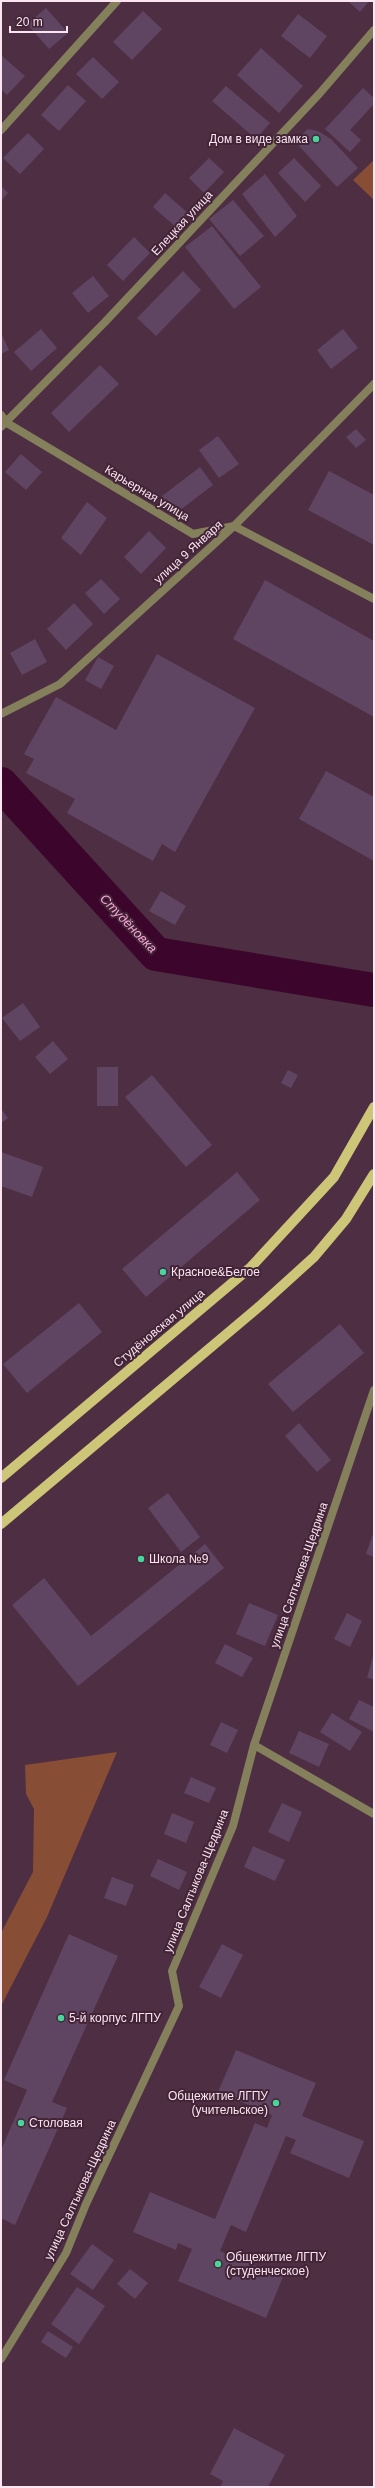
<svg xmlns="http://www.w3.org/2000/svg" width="375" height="2488" font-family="Arial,sans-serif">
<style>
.green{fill:#884d35}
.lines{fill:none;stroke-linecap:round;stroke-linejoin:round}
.river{stroke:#3c062c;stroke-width:34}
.building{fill:#5f4562}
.minor{stroke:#84805b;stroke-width:8}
.primary{stroke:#cdc577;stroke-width:10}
.poi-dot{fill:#49d49c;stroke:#432437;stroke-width:1.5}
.labels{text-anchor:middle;stroke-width:4;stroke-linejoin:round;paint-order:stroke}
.poi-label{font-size:12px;fill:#fae5f1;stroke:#432437;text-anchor:start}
.street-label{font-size:12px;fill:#fae5f1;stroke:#432437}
.water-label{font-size:13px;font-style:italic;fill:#faa6d9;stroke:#432437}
</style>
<rect width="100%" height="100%" fill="#4e2e42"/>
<g class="green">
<polygon points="374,160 374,200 353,180"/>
<polygon points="117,1752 47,1917 1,2006 1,1933 33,1872 34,1809 26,1794 25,1765"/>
</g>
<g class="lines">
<polyline class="river" points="1,784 156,954 374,990"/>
</g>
<g class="building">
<polygon points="348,1 369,1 360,12"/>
<polygon points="46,8 68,33 49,49 27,24"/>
<polygon points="143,11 162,29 132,60 113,42"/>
<polygon points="298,14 327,36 310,58 281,36"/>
<polygon points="261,48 303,86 279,113 237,75"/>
<polygon points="1,55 25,76 7,95 1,89"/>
<polygon points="93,57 119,82 102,99 76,74"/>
<polygon points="68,85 86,101 59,131 41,115"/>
<polygon points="226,86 270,123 256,139 212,101"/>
<polygon points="363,88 374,98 374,104 350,130 361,140 350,152 325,129"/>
<polygon points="308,129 318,131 331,139 358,168 337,187 299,146 300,136"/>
<polygon points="28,133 44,149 20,174 3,158"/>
<polygon points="209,158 224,172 204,193 189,178"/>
<polygon points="294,158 321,186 305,202 278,173"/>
<polygon points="265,174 297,216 275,237 242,194"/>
<polygon points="1,186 8,193 1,201"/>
<polygon points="165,193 189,214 177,228 153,207"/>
<polygon points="233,200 264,236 240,256 209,219"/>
<polygon points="212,226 261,287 234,309 185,247"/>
<polygon points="134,237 150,253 123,281 107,265"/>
<polygon points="183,271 201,290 156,336 137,318"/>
<polygon points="93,276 109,296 88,313 72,293"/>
<polygon points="41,329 57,348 31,371 14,352"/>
<polygon points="343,329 358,348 331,369 317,350"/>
<polygon points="1,333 9,350 1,354"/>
<polygon points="100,365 119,384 69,432 51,413"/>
<polygon points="356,429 366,440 356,448 346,437"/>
<polygon points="218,436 239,464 219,478 199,450"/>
<polygon points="21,454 42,472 26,490 5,472"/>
<polygon points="200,467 213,485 175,514 162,496"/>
<polygon points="329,471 374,495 374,545 308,510"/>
<polygon points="87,502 107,518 81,555 61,538"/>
<polygon points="149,531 166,548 141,574 124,557"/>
<polygon points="101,579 120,599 104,614 85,593"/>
<polygon points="265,580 374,641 374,717 233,639"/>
<polygon points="74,603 93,624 66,650 47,629"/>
<polygon points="35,639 47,662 22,675 10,653"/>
<polygon points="157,654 255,708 175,852 162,844 153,861 67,813 75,799 26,773 34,759 24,754 56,697 116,730"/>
<polygon points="98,657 114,666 101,689 85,680"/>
<polygon points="326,771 374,797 374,861 299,819"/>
<polygon points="161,891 186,906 175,925 149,911"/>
<polygon points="23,1003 40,1027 20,1041 2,1018"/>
<polygon points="53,1041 68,1059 50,1074 35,1057"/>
<rect x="97" y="1067" width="21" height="39"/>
<polygon points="288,1070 298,1075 291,1088 281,1083"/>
<polygon points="152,1075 212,1145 186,1167 125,1097"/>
<polygon points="1,1109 8,1118 1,1123"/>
<polygon points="1,1152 43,1167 32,1197 1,1186"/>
<polygon points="237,1172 260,1200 146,1297 122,1269"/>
<polygon points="79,1303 102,1332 27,1393 3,1364"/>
<polygon points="340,1324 364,1353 293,1412 268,1384"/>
<polygon points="299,1423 331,1460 317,1472 285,1436"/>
<polygon points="168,1493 200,1537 181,1552 148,1508"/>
<polygon points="373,1534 374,1534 374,1557 366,1554"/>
<polygon points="205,1544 224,1568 78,1686 12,1605 44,1578 91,1636"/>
<polygon points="249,1603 278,1615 265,1646 236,1634"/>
<polygon points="347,1613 362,1621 350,1647 334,1639"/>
<polygon points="225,1644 253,1658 242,1677 215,1663"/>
<polygon points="373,1656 374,1656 374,1679 367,1678"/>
<polygon points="359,1700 374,1707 374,1732 349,1719"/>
<polygon points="332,1713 362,1732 350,1751 320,1732"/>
<polygon points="221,1722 238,1730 227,1753 210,1745"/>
<polygon points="299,1731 329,1744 319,1767 289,1753"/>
<polygon points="191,1777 216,1788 209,1803 184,1793"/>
<polygon points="282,1803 302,1812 289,1842 268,1832"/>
<polygon points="172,1813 194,1822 186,1843 164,1834"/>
<polygon points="253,1846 285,1860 275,1881 244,1867"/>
<polygon points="158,1859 187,1872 179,1890 150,1876"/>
<polygon points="112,1877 134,1885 126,1906 104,1898"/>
<polygon points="69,1934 118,1956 52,2102 67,2108 15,2225 1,2218 1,2150 27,2090 4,2080"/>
<polygon points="222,1944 243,1955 221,1998 199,1987"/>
<polygon points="236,2050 316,2083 302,2116 364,2141 349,2178 290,2153 296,2140 286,2136 246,2232 231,2225 220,2251 283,2277 266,2318 178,2281 192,2249 178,2243 176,2250 133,2232 150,2192 215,2219 255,2123 267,2128 272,2115 218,2092"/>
<polygon points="92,2244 114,2260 93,2290 70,2274"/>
<polygon points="130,2269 148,2283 135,2299 117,2284"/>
<polygon points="77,2287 105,2306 79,2344 51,2324"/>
<polygon points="48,2331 73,2347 66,2358 41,2342"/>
<polygon points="234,2428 285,2455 268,2487 220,2487 223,2481 210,2474"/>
</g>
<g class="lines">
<g class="minor">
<polyline points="1,130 117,1"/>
<polyline points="1,415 7,423 193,534 234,526 374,599"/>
<polyline points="1,427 105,322 320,93 374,30"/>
<polyline points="1,714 60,684 234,526 374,384"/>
<polyline points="254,1745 374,1814"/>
<polyline points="1,2359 66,2253 86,2204 179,2006 172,1971 233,1826 254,1745 374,1390"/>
</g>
<g class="primary">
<polyline points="1,1478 251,1267 334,1177 374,1107"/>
<polyline points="1,1524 261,1305 314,1257 346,1219 374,1174"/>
</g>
</g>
<g class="poi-dot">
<circle cx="316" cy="139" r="4"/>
<circle cx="163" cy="1272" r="4"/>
<circle cx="141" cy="1559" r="4"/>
<circle cx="61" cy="2018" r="4"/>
<circle cx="276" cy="2103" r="4"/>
<circle cx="21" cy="2123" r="4"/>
<circle cx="218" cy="2264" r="4"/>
</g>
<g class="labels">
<g class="poi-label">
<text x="308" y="143" text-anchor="end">Дом в виде замка</text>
<text x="171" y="1276">Красное&amp;Белое</text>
<text x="149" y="1563">Школа №9</text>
<text x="69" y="2022">5-й корпус ЛГПУ</text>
<text x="268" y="2100" text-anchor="end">Общежитие ЛГПУ<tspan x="268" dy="14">(учительское)</tspan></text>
<text x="29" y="2127">Столовая</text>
<text x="226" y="2261">Общежитие ЛГПУ<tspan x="226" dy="14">(студенческое)</tspan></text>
</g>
<g class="street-label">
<text transform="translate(182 223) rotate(-47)" y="4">Елецкая улица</text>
<text transform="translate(147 493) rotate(31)" y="4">Карьерная улица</text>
<text transform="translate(188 552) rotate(-42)" y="4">улица 9 Января</text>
<text transform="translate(159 1328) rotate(-40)" y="4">Студёновская улица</text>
<text transform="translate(299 1575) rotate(-71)" y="4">улица Салтыкова-Щедрина</text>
<text transform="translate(196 1881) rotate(-68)" y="4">улица Салтыкова-Щедрина</text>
<text transform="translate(80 2190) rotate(-65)" y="4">улица Салтыкова-Щедрина</text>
</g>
<g class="water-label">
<text transform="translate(129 923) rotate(46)" y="5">Студёновка</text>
</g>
</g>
<rect width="375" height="2488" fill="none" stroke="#fae5f1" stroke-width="4"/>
<path d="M10 26v6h57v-6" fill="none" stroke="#fae5f1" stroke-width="2"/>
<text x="16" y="26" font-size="12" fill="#fae5f1" stroke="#432437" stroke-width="3" paint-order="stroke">20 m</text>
</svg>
